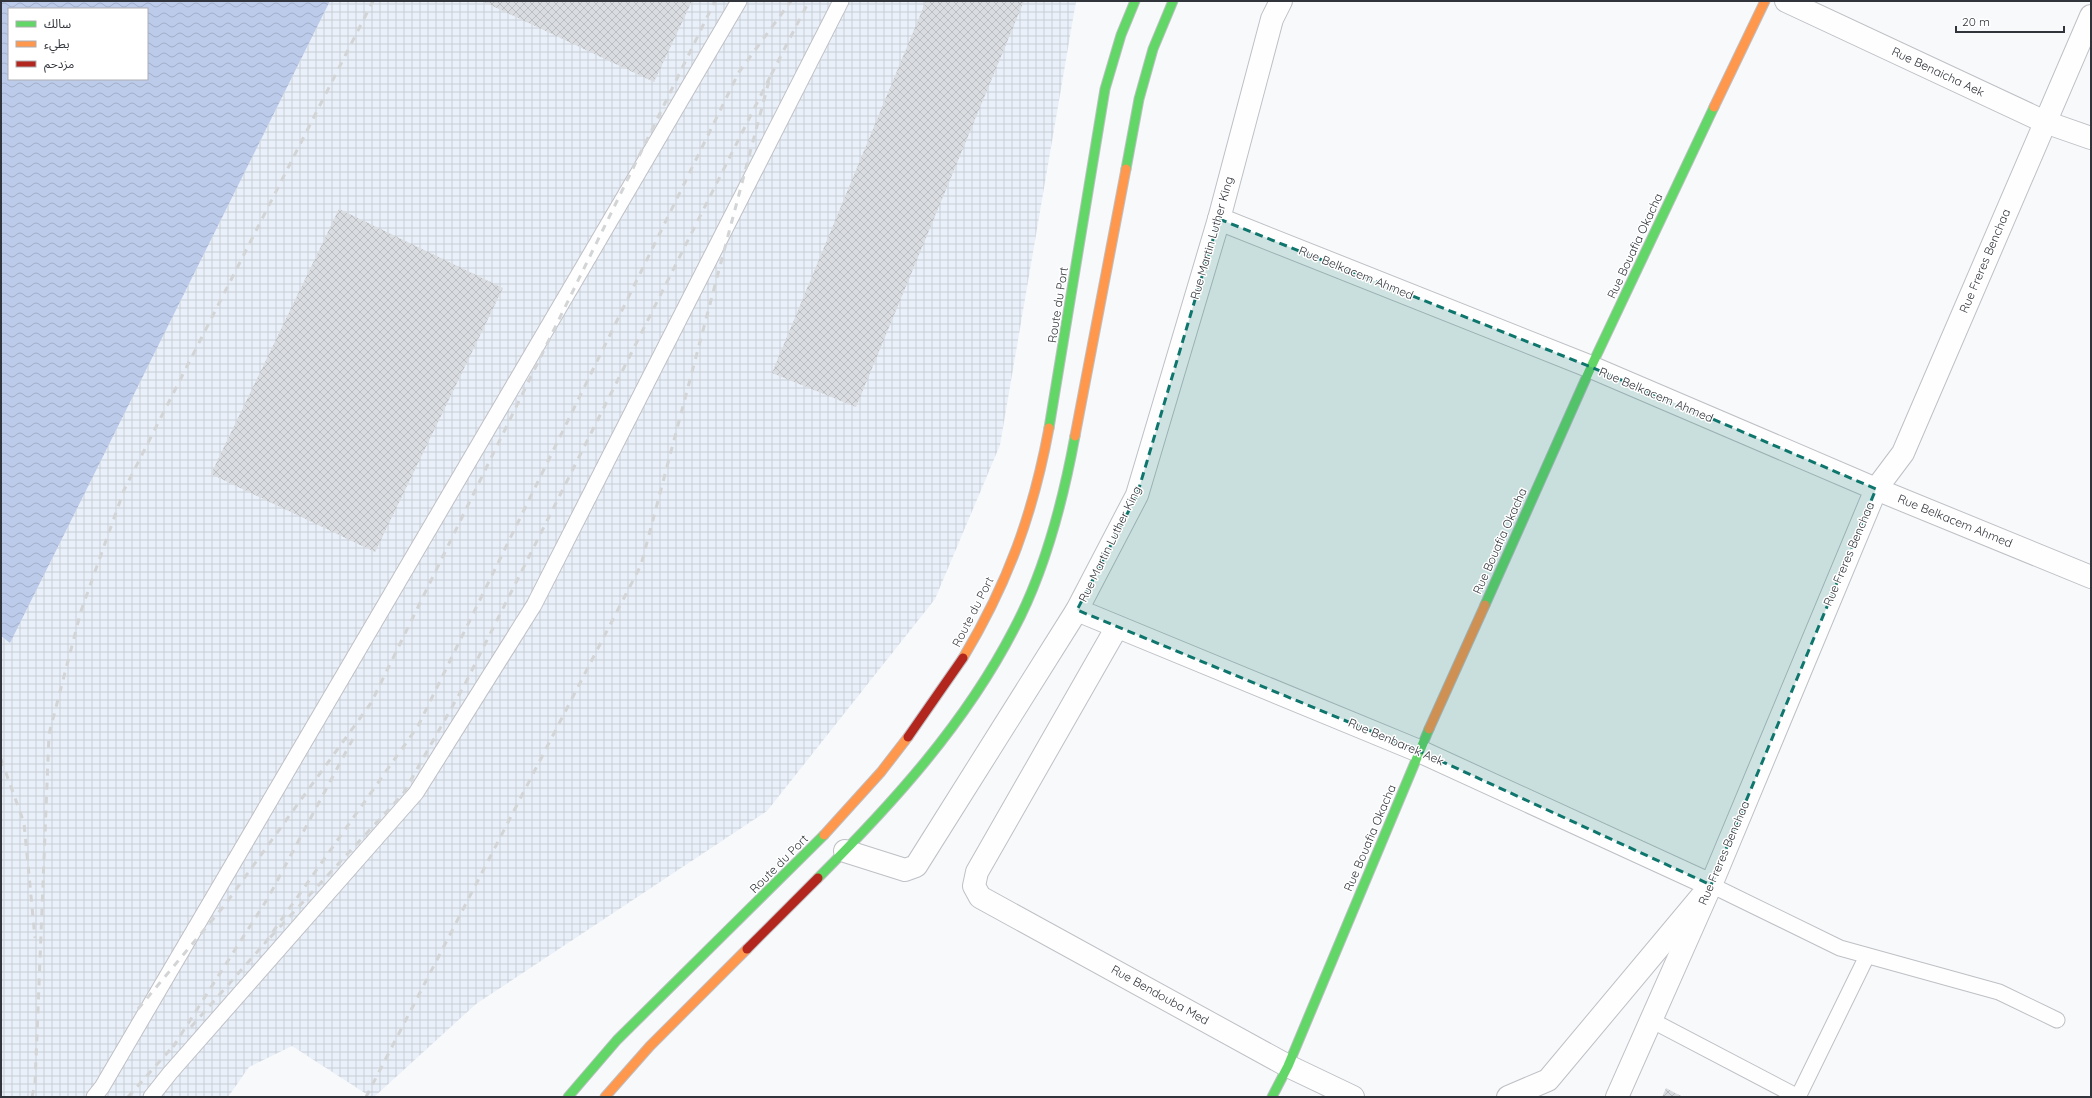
<svg xmlns="http://www.w3.org/2000/svg" width="2092" height="1098" font-family="Quicksand,'Noto Sans Arabic',sans-serif">
<style>
.industrial{fill:url(#industrial-grid)}
.water{fill:url(#water-waves);fill-rule:evenodd}
.building{fill:url(#building-cross-hatch)}
.lines{fill:none;stroke-linecap:round;stroke-linejoin:round}
.lane-casing{stroke:#bec0c5;stroke-width:17}
.street-casing{stroke:#bec0c5;stroke-width:24}
.fast-casing{stroke:#bec0c5;stroke-width:11}
.slow-casing{stroke:#bec0c5;stroke-width:11}
.jam-casing{stroke:#bec0c5;stroke-width:11}
.lane{stroke:#fefefe;stroke-width:15}
.street{stroke:#fefefe;stroke-width:22}
.fast{stroke:#63d668;stroke-width:9}
.slow{stroke:#ff974d;stroke-width:9}
.jam{stroke:#b3261e;stroke-width:9}
.rail{stroke:#d2d4d5;stroke-width:3;stroke-dasharray:7 7;stroke-linecap:butt}
.marked{fill:#0f766e;fill-opacity:0.2;stroke:#0f766e;stroke-width:3;stroke-dasharray:8 5;stroke-linejoin:round}
.labels{text-anchor:middle;stroke-width:3;stroke-linejoin:round;paint-order:stroke}
.street-label{font-size:12px;fill:#31343b;stroke:#fff}
</style>
<defs>
<pattern id="industrial-grid" width="8" height="8" patternUnits="userSpaceOnUse"><rect width="8" height="8" fill="#eaf0f9"/><path d="M0 4h8M4 0v8" fill="none" stroke="#c9ced6"/></pattern>
<pattern id="water-waves" width="16" height="10" patternUnits="userSpaceOnUse"><rect width="16" height="10" fill="#bccbea"/><path d="M0 5q4-4 8 0t8 0" fill="none" stroke="#a2afca"/></pattern>
<pattern id="building-cross-hatch" width="8" height="8" patternUnits="userSpaceOnUse"><rect width="8" height="8" fill="#d9dce0"/><path d="M0 0l8 8M0 8l8-8" fill="none" stroke="#bbbdc1"/></pattern>
</defs>
<rect width="100%" height="100%" fill="#f7f9fb"/>
<polygon class="industrial" points="330,1 1076,1 1000,445 935,599 767,811 476,1004 374,1097 371,1097 292,1046 249,1067 228,1097 1,1097 1,636 10,642"/>
<path class="water" d="M1,1H330L10,643L1,636ZM9,9H147V79H9Z"/>
<g class="building">
<polygon points="482,1 692,1 654,82"/>
<polygon points="926,1 1024,1 856,407 772,373"/>
<polygon points="339,209 503,288 375,552 211,474"/>
<polygon points="1666,1088 1683,1097 1662,1097"/>
</g>
<g class="lines">
<defs>
<g id="lane">
<polyline points="1711,885 1840,948 1999,992 2057,1020"/>
<polyline points="1651,1020 1798,1097 1867,956"/>
<polyline points="94,1097 102,1087 739,1"/>
<polyline points="151,1097 170,1073 416,793 534,605 841,1"/>
</g>
<g id="street">
<polyline points="1786,1 2045,122 2091,138"/>
<polyline points="1219,219 1591,367 1876,489 2091,577"/>
<polyline points="1077,610 1419,751 1711,885 1548,1080 1508,1097"/>
<polyline points="1117,627 977,872 974,886 980,897 1288,1066 1353,1097"/>
<polyline points="845,851 905,870 916,866 1077,610 1137,495 1219,219 1272,19 1281,1"/>
<polyline points="1617,1097 1711,885 1876,489 1903,453 2091,16"/>
</g>
<g id="fast">
<polyline points="1126,169 1139,99 1153,49 1173,1"/>
<polyline points="1049,428 1105,89 1121,35 1135,1"/>
<polyline points="1485,605 1591,367 1714,107"/>
<path d="M818,878C893,803 965,724 1014,629C1045,571 1063,501 1075,436"/>
<polyline points="568,1097 617,1040 824,835"/>
<polyline points="1272,1097 1288,1066 1429,729"/>
</g>
<g id="slow">
<polyline points="1714,107 1765,1"/>
<polyline points="1075,436 1126,169"/>
<path d="M963,658C1008,583 1033,514 1049,428"/>
<polyline points="1429,729 1485,605"/>
<polyline points="824,835 881,772 908,737"/>
<polyline points="605,1097 650,1046 747,949"/>
</g>
<g id="jam">
<polyline points="908,737 963,658"/>
<polyline points="747,949 818,878"/>
</g>
</defs>
<use href="#lane" class="lane-casing"/>
<use href="#street" class="street-casing"/>
<use href="#fast" class="fast-casing"/>
<use href="#slow" class="slow-casing"/>
<use href="#jam" class="jam-casing"/>
<use href="#lane" class="lane"/>
<use href="#street" class="street"/>
<use href="#fast" class="fast"/>
<use href="#slow" class="slow"/>
<use href="#jam" class="jam"/>
<g class="rail">
<polyline points="770,77 465,684 403,794 265,943 418,726 739,72 791,1"/>
<polyline points="1,759 24,823 35,938"/>
<polyline points="138,1009 224,906 371,703 715,1"/>
<polyline points="191,1027 265,943"/>
<polyline points="173,1047 268,898 356,733"/>
<polyline points="32,1097 35,1084 49,734 81,611 124,490 373,1"/>
<polyline points="128,1097 176,1043"/>
<polyline points="366,1097 641,565 770,77 809,1"/>
</g>
</g>
<path class="marked" d="M1219,219L1591,367L1876,489L1711,885L1419,751L1077,610L1137,495Z"/>
<g class="labels">
<g class="street-label">
<text transform="translate(1938 72) rotate(25)" y="4">Rue Benaicha Aek</text>
<text transform="translate(1212 238) rotate(-74)" y="4">Rue Martin Luther King</text>
<text transform="translate(1635 246) rotate(-65)" y="4">Rue Bouafia Okacha</text>
<text transform="translate(1985 261) rotate(-67)" y="4">Rue Freres Benchaa</text>
<text transform="translate(1356 273) rotate(22)" y="4">Rue Belkacem Ahmed</text>
<text transform="translate(1058 305) rotate(-81)" y="4">Route du Port</text>
<text transform="translate(1656 395) rotate(23)" y="4">Rue Belkacem Ahmed</text>
<text transform="translate(1955 521) rotate(22)" y="4">Rue Belkacem Ahmed</text>
<text transform="translate(1500 541) rotate(-66)" y="4">Rue Bouafia Okacha</text>
<text transform="translate(1110 544) rotate(-64)" y="4">Rue Martin Luther King</text>
<text transform="translate(1849 554) rotate(-67)" y="4">Rue Freres Benchaa</text>
<text transform="translate(973 612) rotate(-63)" y="4">Route du Port</text>
<text transform="translate(1396 742) rotate(23)" y="4">Rue Benbarek Aek</text>
<text transform="translate(1370 838) rotate(-67)" y="4">Rue Bouafia Okacha</text>
<text transform="translate(1724 853) rotate(-67)" y="4">Rue Freres Benchaa</text>
<text transform="translate(779 864) rotate(-45)" y="4">Route du Port</text>
<text transform="translate(1160 995) rotate(29)" y="4">Rue Bendouba Med</text>
</g>
</g>
<rect width="2092" height="1098" fill="none" stroke="#31343b" stroke-width="4"/>
<rect x="8" y="8" width="140" height="72" fill="#ffffff" stroke="#adaeb1"/>
<rect x="16" y="21" width="20" height="6" fill="#63d668" stroke="#adaeb1"/>
<text x="44" y="28" font-size="12" fill="#31343b">سالك</text>
<rect x="16" y="41" width="20" height="6" fill="#ff974d" stroke="#adaeb1"/>
<text x="44" y="48" font-size="12" fill="#31343b">بطيء</text>
<rect x="16" y="61" width="20" height="6" fill="#b3261e" stroke="#adaeb1"/>
<text x="44" y="68" font-size="12" fill="#31343b">مزدحم</text>
<path d="M1956 26v6h108v-6" fill="none" stroke="#31343b" stroke-width="2"/>
<text x="1962" y="26" font-size="12" fill="#31343b" stroke="#ffffff" stroke-width="3" paint-order="stroke">20 m</text>
</svg>
